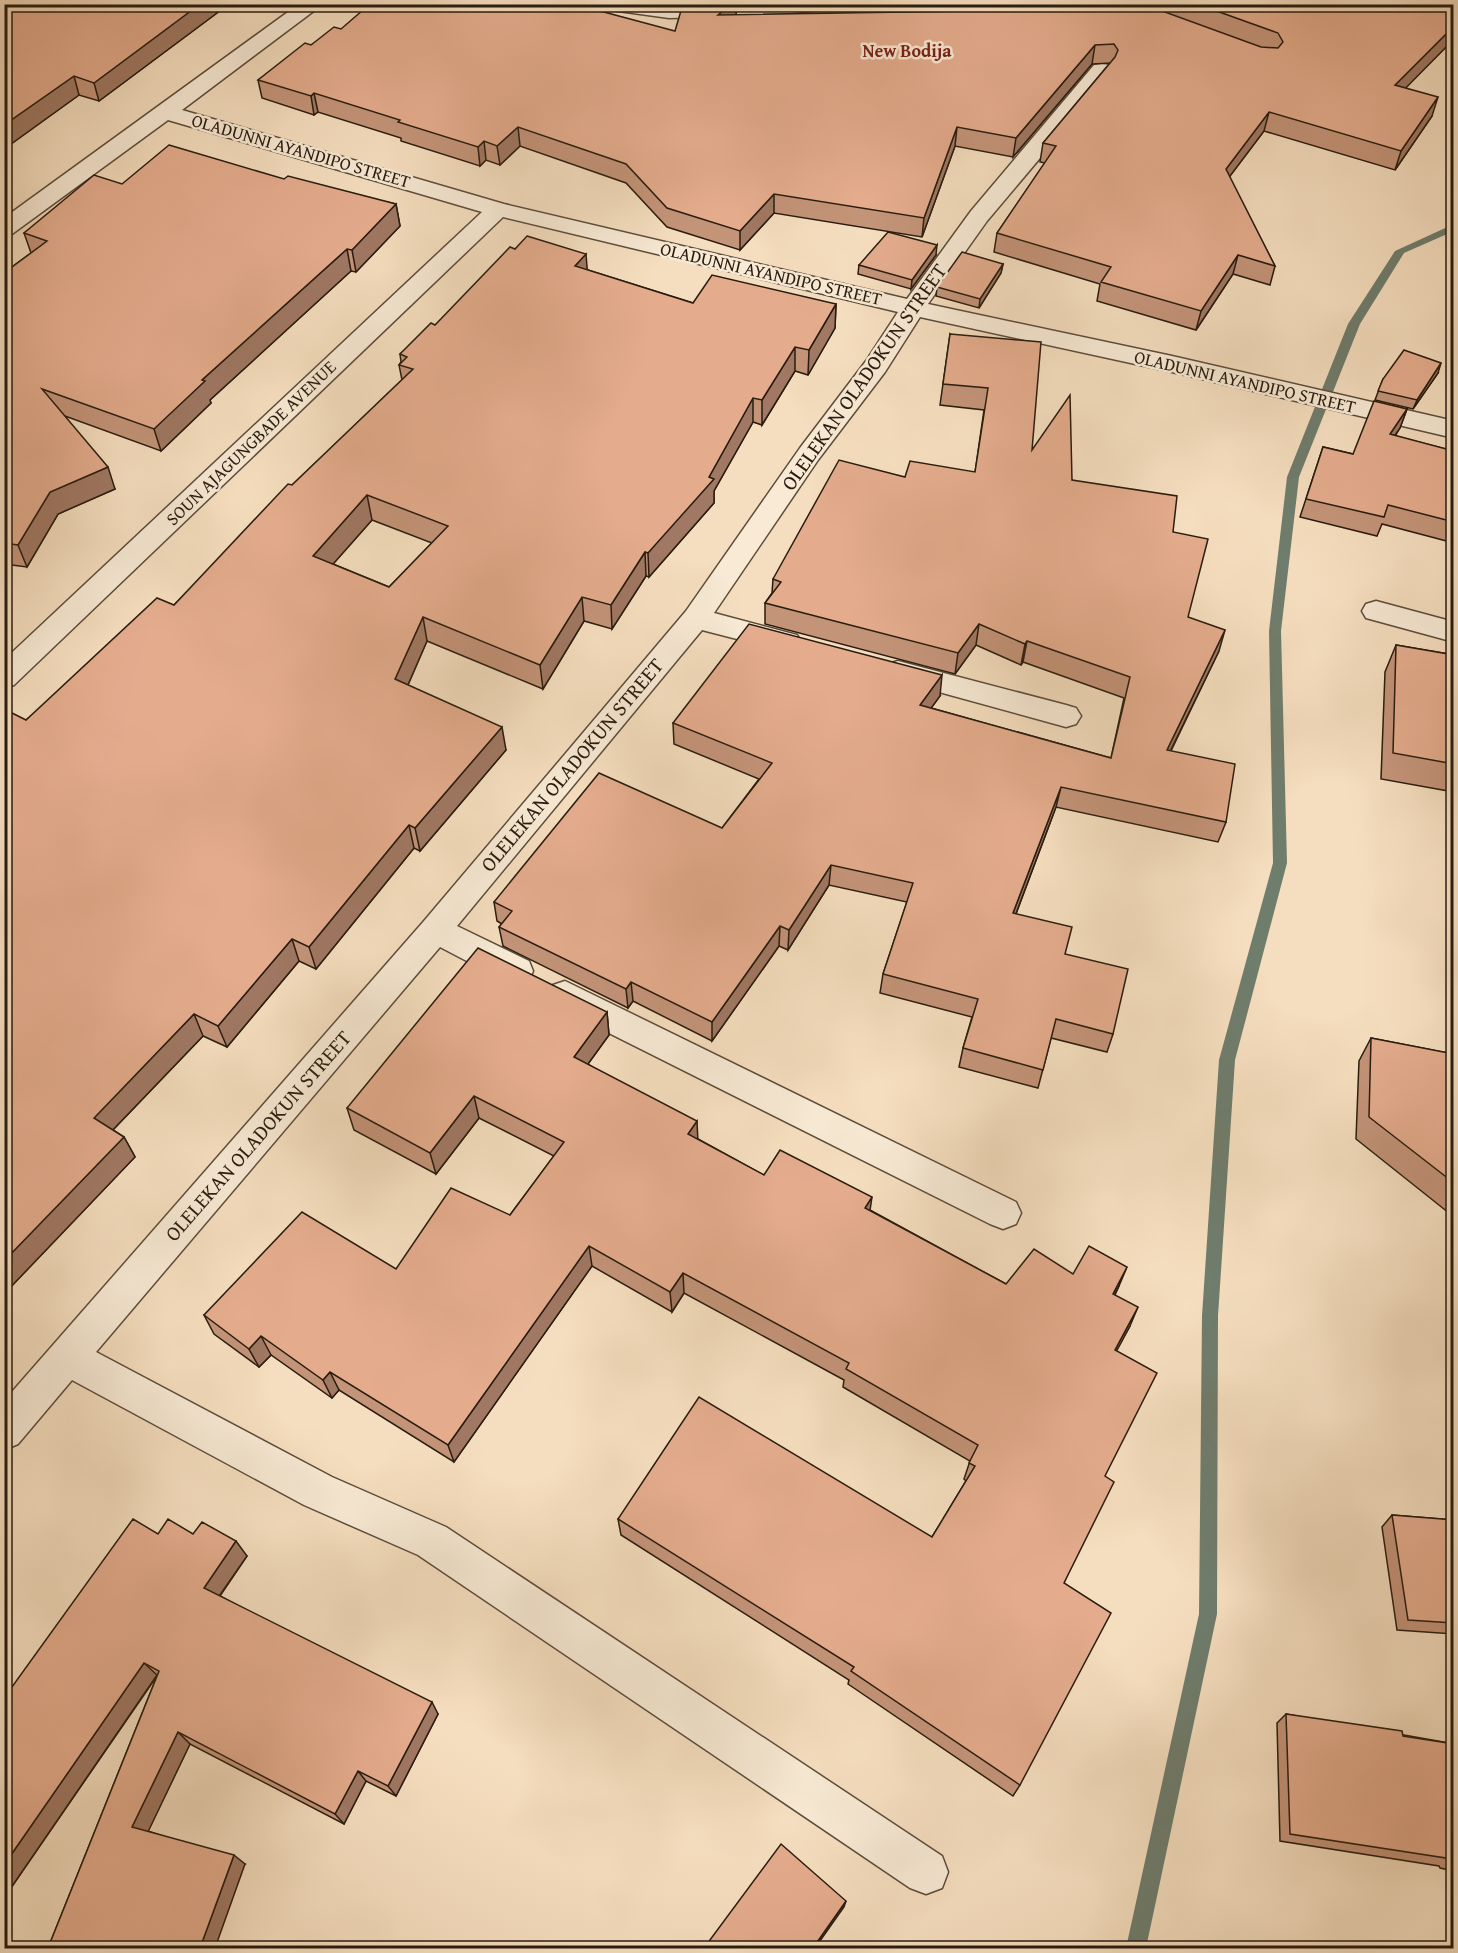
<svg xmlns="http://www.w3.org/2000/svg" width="1458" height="1953" font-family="'Gentium Book Plus',serif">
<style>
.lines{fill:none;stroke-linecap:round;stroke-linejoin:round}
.stream{fill:#6f7d6d;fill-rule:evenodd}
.street-casing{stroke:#5c4c3b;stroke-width:3}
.street{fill:#f8ead5;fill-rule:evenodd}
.wall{fill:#c49479;stroke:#291c0f;stroke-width:1.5;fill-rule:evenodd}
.shaded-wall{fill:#a07863;stroke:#291c0f;stroke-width:1.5}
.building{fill:#e4ac8d;stroke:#291c0f;stroke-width:1.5;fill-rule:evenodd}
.labels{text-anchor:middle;stroke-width:5;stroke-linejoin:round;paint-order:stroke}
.far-neighbourhood-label{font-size:18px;font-weight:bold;fill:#7a1f14;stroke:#f8ead5}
.far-street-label{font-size:18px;fill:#291c0f;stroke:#f8ead5}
.street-label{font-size:21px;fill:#291c0f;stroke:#f8ead5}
</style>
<rect width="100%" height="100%" fill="#f5debf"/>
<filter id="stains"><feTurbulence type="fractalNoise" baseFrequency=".00333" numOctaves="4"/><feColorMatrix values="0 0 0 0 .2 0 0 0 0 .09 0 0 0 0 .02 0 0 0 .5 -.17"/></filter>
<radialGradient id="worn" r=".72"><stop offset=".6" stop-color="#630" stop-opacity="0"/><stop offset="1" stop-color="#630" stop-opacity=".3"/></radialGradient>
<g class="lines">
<polygon class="stream" points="1454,224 1454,231 1404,253 1360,324 1299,477 1281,631 1287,863 1235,1060 1218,1316 1217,1614 1146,1948 1126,1948 1199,1614 1202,1316 1219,1060 1273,863 1269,631 1287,477 1348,324 1395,251"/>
<defs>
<g id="street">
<polygon points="299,4 323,4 182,110 504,204 907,299 971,211 1094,65 1102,64 1110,65 1113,70 1110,75 987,221 928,304 1172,356 1454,421 1454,438 1172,372 920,317 885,372 818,460 714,613 797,635 801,642 797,649 787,652 702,630 457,926 529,961 533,971 529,981 517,984 505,981 440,947 96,1352 332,1477 446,1527 942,1856 948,1872 942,1888 926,1894 910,1888 418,1555 304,1505 72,1380 18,1444 4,1450 4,1401 424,921 686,611 800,448 866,361 898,312 503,217 14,685 4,688 4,660 482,212 168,120 12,234 4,236 4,218"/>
<polygon points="601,4 832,4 829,8 822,10 760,16 669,18 611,10 604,8"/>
<polygon points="1376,601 1454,622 1454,642 1366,618 1362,611 1366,604"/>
<polygon points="898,661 1066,705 1076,708 1081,716 1076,724 1066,727 888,678 883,671 888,664"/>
<polygon points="565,981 1016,1202 1021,1213 1016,1224 1003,1229 990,1224 553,1005 548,995 553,985"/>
</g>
</defs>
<use href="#street" class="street-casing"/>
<use href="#street" class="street"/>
</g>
<g class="wall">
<polygon points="4,4 229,4 99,101 79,95 4,149"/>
<polygon points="736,4 736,15 1042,10 1023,4 1454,4 1454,39 1405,88 1432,116 1395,170 1264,131 1229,177 1275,266 1270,285 1233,274 1196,330 1097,301 1100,284 994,252 997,233 1045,163 1040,162 1043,143 1110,63 1092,64 1013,157 955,146 922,237 774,213 740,250 667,227 626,183 520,146 500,165 486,160 480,166 401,141 401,138 318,112 314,115 262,98 258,80 311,45 341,29 675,31"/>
<polygon points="284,179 396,204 400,226 356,272 351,271 210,400 211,403 161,451 65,416 115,489 58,514 27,567 4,564 4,273 31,253 24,233 122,184"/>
<polygon points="936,255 911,289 858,274 859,265"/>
<polygon points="1003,264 1001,273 979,308 936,296 937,287"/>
<path d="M588,270L693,303L836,304L835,328L808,375L795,371L762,425L753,422L714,491V503L649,577L646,576L612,629L584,621L543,689L427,641L408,685L506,750L420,851L414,848L316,969L299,961L227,1047L203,1036L113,1130L124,1137L135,1157L4,1294L26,720L174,605L292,485L402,380L399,365L401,362L400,354L435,325ZM372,520L432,543L389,587L333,564Z"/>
<polygon points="950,334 1032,450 1072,480 1173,532 1188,617 1219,651 1171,751 1226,822 1218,842 1056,807 1016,914 1065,954 1113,1034 1107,1052 1051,1038 1038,1088 959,1067 963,1048 972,1017 880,993 883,974 907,902 829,885 788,950 779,946 712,1041 633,1001 628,1008 503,946 499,927 502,924 497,921 494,902 722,828 759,779 674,744 673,723 940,696 931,708 1111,758 1124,698 1023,662 1021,665 976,645 955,674 765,624 765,603 772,593 773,579 905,477 975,472 984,410 940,405"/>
<polygon points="1438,373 1413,409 1375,400 1383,379"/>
<polygon points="1407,409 1400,428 1395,436 1454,451 1454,543 1382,524 1377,536 1300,517 1323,447 1353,454"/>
<polygon points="1454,572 1454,592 1447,590"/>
<polygon points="1396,645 1454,655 1454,792 1381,779 1385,672"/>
<polygon points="607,1012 609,1035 588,1064 698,1139 764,1175 870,1210 1006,1284 1073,1274 1119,1286 1115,1295 1130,1326 1116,1351 1105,1476 1064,1583 1020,1785 1013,1796 848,1684 849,1680 621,1535 618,1519 932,1537 966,1481 964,1479 970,1461 843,1387 844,1380 684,1293 672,1312 592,1266 454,1462 339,1390 332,1398 271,1355 259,1367 214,1334 204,1315 396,1269 510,1215 554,1156 479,1118 436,1174 354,1130 347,1108"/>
<polygon points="1371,1038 1454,1054 1454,1217 1356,1139 1359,1061"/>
<polygon points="1392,1515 1454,1520 1454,1634 1397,1630 1382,1527"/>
<polygon points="158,1534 193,1534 247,1556 220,1596 438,1714 396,1796 366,1781 344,1824 190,1744 148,1831 245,1864 48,1948 157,1676 4,1898 4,1698"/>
<polygon points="1286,1714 1454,1744 1454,1871 1440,1868 1439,1866 1280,1841 1277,1723"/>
</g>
<g class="shaded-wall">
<polygon points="200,4 229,4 99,101 94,83"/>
<polygon points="731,4 736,4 736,19 718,15"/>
<polygon points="1454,26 1454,39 1390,104 1395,85"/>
<polygon points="1095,45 1092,64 1013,157 1016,138"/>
<polygon points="74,76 79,95 4,149 4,125"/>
<polygon points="314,93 318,112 314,115 311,96"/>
<polygon points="1438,97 1432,116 1395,170 1401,151"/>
<polygon points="1269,112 1264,131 1221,188 1226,169"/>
<polygon points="518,127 520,146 500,165 497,146"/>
<polygon points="957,127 955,146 922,237 924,218"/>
<polygon points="484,141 486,160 480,166 478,147"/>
<polygon points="774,194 774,213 740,250 740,231"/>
<polygon points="396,204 400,226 356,272 352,250"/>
<polygon points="937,245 936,255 911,289 912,280"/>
<polygon points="347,249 351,271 210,400 211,403 161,451 154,429 202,380"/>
<polygon points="586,254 588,279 575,266"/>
<polygon points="1238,255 1233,274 1196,330 1201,311"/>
<polygon points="1003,264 1001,273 979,308 980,299"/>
<polygon points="836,304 835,328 808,375 809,350"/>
<polygon points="795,347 795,371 762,425 762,400"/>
<polygon points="1441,363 1438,373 1413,409 1417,400"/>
<polygon points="753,398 753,422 714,491 714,503 649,577 648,553 709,477"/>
<polygon points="1407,409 1400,428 1383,453 1390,434"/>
<polygon points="108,467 115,489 58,514 27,567 18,545 50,492"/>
<polygon points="367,495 372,520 319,580 313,556"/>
<polygon points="645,552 646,576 612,629 611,605"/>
<polygon points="582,597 584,621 543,689 540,665"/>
<polygon points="423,617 427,641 400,703 395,679"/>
<polygon points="979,624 976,645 955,674 958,653"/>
<polygon points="1225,630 1219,651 1161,770 1167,750"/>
<polygon points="1027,641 1023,662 1021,665 1025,644"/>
<polygon points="942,675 940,696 918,726 920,705"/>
<polygon points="502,727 506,750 420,851 415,828"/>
<polygon points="1061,787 1056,807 1009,932 1013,913"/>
<polygon points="409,825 414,848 316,969 309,947"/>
<polygon points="831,865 829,885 788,950 789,930"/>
<polygon points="780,926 779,946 712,1041 712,1022"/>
<polygon points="292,939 299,961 227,1047 218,1026"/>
<polygon points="631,982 633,1001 628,1008 626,989"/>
<polygon points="607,1012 609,1035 577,1079 574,1057"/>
<polygon points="194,1014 203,1036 105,1138 94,1118"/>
<polygon points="474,1096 479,1118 436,1174 430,1153"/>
<polygon points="697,1121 698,1143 688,1134"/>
<polygon points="124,1137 135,1157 4,1294 4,1261"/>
<polygon points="872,1197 869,1217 865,1208"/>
<polygon points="589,1246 592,1266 454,1462 448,1445"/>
<polygon points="1127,1267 1119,1286 1105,1313 1113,1294"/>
<polygon points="683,1273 684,1293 672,1312 670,1292"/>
<polygon points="1138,1307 1130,1326 1107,1369 1115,1350"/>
<polygon points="261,1336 271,1355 259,1367 249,1349"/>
<polygon points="330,1372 339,1390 332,1398 323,1380"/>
<polygon points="236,1541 247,1556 215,1602 204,1588"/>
<polygon points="144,1663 157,1675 4,1898 4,1865"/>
<polygon points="432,1702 438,1714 396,1796 388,1786"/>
<polygon points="178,1732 190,1744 146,1836 132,1827"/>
<polygon points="358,1771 366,1781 344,1824 335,1814"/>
<polygon points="234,1855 245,1864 215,1948 200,1948"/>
<polygon points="846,1901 844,1907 815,1948 813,1948"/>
</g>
<g class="building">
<polygon points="4,4 200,4 94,83 74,76 4,125"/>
<polygon points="370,4 574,4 675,31 683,4 731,4 718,15 1107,9 1091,4 1143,4 1261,47 1278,48 1283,42 1278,33 1197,4 1454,4 1454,26 1395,85 1438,97 1401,151 1269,112 1226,169 1275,266 1238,255 1201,311 1101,282 1111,267 997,233 1056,146 1043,143 1115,57 1118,50 1114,44 1095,45 1016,138 957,127 924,218 774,194 740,231 667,208 626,164 518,127 497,146 484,141 478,147 398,122 400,120 314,93 311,96 258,80 305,43 311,45 334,27 341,29"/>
<polygon points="169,145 284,179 288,176 396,204 352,250 347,249 202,380 205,381 154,429 42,389 108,467 50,492 18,545 4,543 4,273 47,241 24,233 94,175 122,184"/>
<polygon points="888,232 937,245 912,280 859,265"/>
<path d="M527,236L586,254L575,266L693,303L712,275L836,304L809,350L795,347L762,400L753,398L709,477L714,479L648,553L645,552L611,605L582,597L540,665L423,617L395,679L502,727L415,828L409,825L309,947L292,939L218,1026L194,1014L94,1118L124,1137L4,1261V715L8,711L26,720L157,598L174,605L288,484L292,485L413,369L399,365L407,357L400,354L431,323L435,325L510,247L515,249ZM367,495L448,526L389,587L313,556Z"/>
<polygon points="962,252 1003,264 980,299 937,287"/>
<polygon points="950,334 1041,342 1032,450 1070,395 1072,480 1177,496 1173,532 1208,539 1188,617 1225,630 1167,750 1235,764 1226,822 1061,787 1013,913 1072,927 1065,954 1128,969 1113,1034 1056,1019 1043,1070 963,1048 978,999 883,974 913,883 831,865 789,930 780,926 712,1022 631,982 626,989 499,927 512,911 494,902 599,773 722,828 772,763 673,723 749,624 942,675 920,705 1111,758 1130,677 1027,641 1025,644 979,624 958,653 765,603 781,582 773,579 839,460 905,477 910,461 975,472 988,388 943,384"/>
<polygon points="1404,350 1441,363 1417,400 1378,391 1383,379"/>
<polygon points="1374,401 1407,409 1390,434 1454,451 1454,522 1388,505 1384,517 1306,499 1323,447 1353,454"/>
<polygon points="1396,645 1454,655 1454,764 1393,753"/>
<polygon points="478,948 607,1012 574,1057 697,1121 688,1134 764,1175 780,1150 872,1197 865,1208 1006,1284 1034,1249 1073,1274 1089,1246 1127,1267 1113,1294 1138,1307 1115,1350 1157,1373 1105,1476 1114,1482 1064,1583 1111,1613 1020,1785 851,1671 854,1667 618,1519 699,1397 932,1537 975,1466 969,1463 978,1445 846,1369 849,1363 683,1273 670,1292 589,1246 448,1445 330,1372 323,1380 261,1336 249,1349 204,1315 302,1212 396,1269 451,1188 510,1215 564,1142 474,1096 430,1153 347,1108"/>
<polygon points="1371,1038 1454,1054 1454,1183 1369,1117"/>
<polygon points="1392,1515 1454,1520 1454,1623 1408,1620"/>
<polygon points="133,1519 158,1534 168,1519 193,1534 202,1522 236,1541 204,1588 432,1702 388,1786 358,1771 335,1814 178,1732 132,1827 234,1855 200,1948 48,1948 159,1671 144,1663 4,1865 4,1698"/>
<polygon points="1286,1714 1402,1731 1403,1736 1454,1744 1454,1862 1452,1862 1452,1859 1290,1834"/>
<polygon points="781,1844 846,1901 813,1948 704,1948"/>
</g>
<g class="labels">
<g class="far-neighbourhood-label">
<text x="907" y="57">New Bodija</text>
</g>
<g class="far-street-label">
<text transform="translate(301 151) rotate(16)" y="6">OLADUNNI AYANDIPO STREET</text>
<text transform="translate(771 274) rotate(13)" y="6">OLADUNNI AYANDIPO STREET</text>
<text transform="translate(1245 382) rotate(13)" y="6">OLADUNNI AYANDIPO STREET</text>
<text transform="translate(251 443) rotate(-44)" y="6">SOUN AJAGUNGBADE AVENUE</text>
</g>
<g class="street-label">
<text transform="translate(864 377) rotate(-55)" y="7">OLELEKAN OLADOKUN STREET</text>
<text transform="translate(572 765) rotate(-50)" y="7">OLELEKAN OLADOKUN STREET</text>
<text transform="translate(258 1136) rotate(-49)" y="7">OLELEKAN OLADOKUN STREET</text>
</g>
</g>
<rect width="1458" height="1953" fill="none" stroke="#f5debf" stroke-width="24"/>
<rect x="6" y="6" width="1446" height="1941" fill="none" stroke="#291c0f" stroke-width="3"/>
<rect x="12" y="12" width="1434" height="1929" fill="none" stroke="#291c0f" stroke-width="1.5"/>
<rect width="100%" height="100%" filter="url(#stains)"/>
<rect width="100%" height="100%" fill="url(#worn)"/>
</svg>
